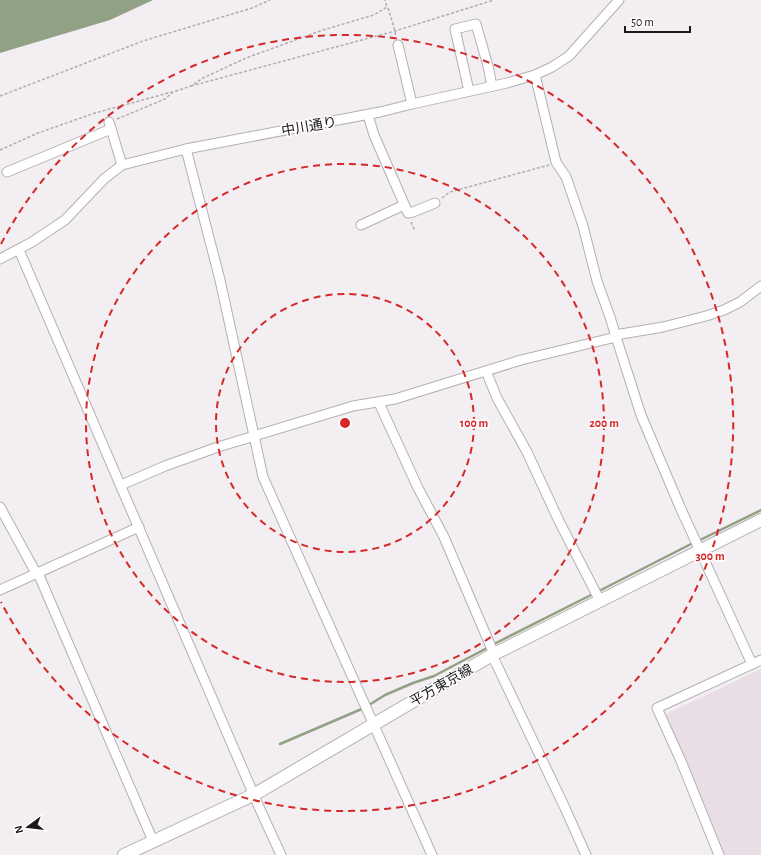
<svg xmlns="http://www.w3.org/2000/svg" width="761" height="855" font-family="'Alegreya Sans','Noto Sans JP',sans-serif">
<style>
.built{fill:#e9dee5}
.water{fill:#90a186}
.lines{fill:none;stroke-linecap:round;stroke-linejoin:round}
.stream{stroke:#90a186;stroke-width:2.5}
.minor-casing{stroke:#b3b0b2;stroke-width:11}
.major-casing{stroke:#b3b0b2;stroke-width:14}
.path{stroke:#b0acaf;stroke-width:1.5;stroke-dasharray:3 2;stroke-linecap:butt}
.minor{stroke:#fff;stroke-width:9}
.major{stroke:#fff;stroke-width:12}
.ring{fill:none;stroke:#d62828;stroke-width:2;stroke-dasharray:7 5}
.labels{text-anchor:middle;stroke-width:3.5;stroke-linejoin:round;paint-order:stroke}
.street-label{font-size:14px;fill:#1a1819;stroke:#fffcfe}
.centre{fill:#d62828;stroke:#fffcfe;stroke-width:2}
.ring-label{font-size:12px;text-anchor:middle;font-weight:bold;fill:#d62828;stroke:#fffcfe;stroke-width:3.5;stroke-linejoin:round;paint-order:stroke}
</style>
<rect width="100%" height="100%" fill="#f2eef1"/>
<polygon class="built" points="761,669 761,855 723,855 664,715"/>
<polygon class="water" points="0,0 153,0 110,20 0,53"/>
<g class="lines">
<g class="stream">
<polyline points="700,540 761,510"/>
<polyline points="599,591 693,543"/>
<polyline points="494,644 593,594"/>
<polyline points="369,705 385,695 413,683 434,676 487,648"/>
<polyline points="280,744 364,708"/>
</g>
<defs>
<g id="minor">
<polyline points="398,45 412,104"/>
<polyline points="535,75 556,162 566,177 583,226 597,281 610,317 617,340 641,415 680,507 752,664"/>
<polyline points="469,91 455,29 476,24 488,66 492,86"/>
<polyline points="368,115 374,135 408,213 413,212 435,203"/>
<polyline points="109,122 122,165"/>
<polyline points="186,149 220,280 263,477 432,855"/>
<polyline points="7,172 111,129"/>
<polyline points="361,225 404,205"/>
<polyline points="19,250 259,807 281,855"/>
<polyline points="0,259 32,242 65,220 104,179 122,165 186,149 380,112 412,104 507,83 535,75 552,67 569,56 619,0"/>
<polyline points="615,335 663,327 706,316 724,310 740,302 761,286"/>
<polyline points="486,371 497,398 527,452 559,521 600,601"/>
<polyline points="379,403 418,488 444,537 494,654"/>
<polyline points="121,485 165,466 218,447 353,406 395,399 521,360 616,337"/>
<polyline points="0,507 36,573"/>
<polyline points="38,573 153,841"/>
<polyline points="0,590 139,527"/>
<polyline points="492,655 565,808 586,855"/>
<polyline points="719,855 681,761 657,708 761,660"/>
</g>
<polyline id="major" points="124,855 255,794 492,655 761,520"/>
</defs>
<use href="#minor" class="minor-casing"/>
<use href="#major" class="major-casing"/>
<g class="path">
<polyline points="388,8 394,27 396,37"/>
<polyline points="191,86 395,31 494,0"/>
<polyline points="0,96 143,41 252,8 270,0"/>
<polyline points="117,119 165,99 173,92 191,86 203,78 246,58 323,30 374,15 387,7 385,0"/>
<polyline points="0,150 38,133 95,113 172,92"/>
<polyline points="442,198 450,192 549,165"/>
<polyline points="411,222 415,231"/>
</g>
<use href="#minor" class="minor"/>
<use href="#major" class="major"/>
</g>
<g class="ring">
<circle cx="345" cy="423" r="129"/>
<circle cx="345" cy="423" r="259"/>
<path d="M1 244A388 388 0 1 1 1 602"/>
</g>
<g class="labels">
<g class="street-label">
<text transform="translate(309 126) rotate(-10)" y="5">中川通り</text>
<text transform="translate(441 685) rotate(-30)" y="5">平方東京線</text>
</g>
</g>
<circle cx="345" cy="423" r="6" class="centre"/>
<g class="ring-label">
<text x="474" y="427">100 m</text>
<text x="604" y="427">200 m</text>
<text x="710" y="560">300 m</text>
</g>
<g transform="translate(28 827) rotate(255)" stroke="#fffcfe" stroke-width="3" paint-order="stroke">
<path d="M0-3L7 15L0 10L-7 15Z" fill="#1a1819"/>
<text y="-6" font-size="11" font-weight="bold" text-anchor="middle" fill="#1a1819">N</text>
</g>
<path d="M625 26v6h65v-6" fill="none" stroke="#1a1819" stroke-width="2"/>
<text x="631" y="26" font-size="12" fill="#1a1819" stroke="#fffcfe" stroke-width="3" paint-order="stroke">50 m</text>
</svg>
